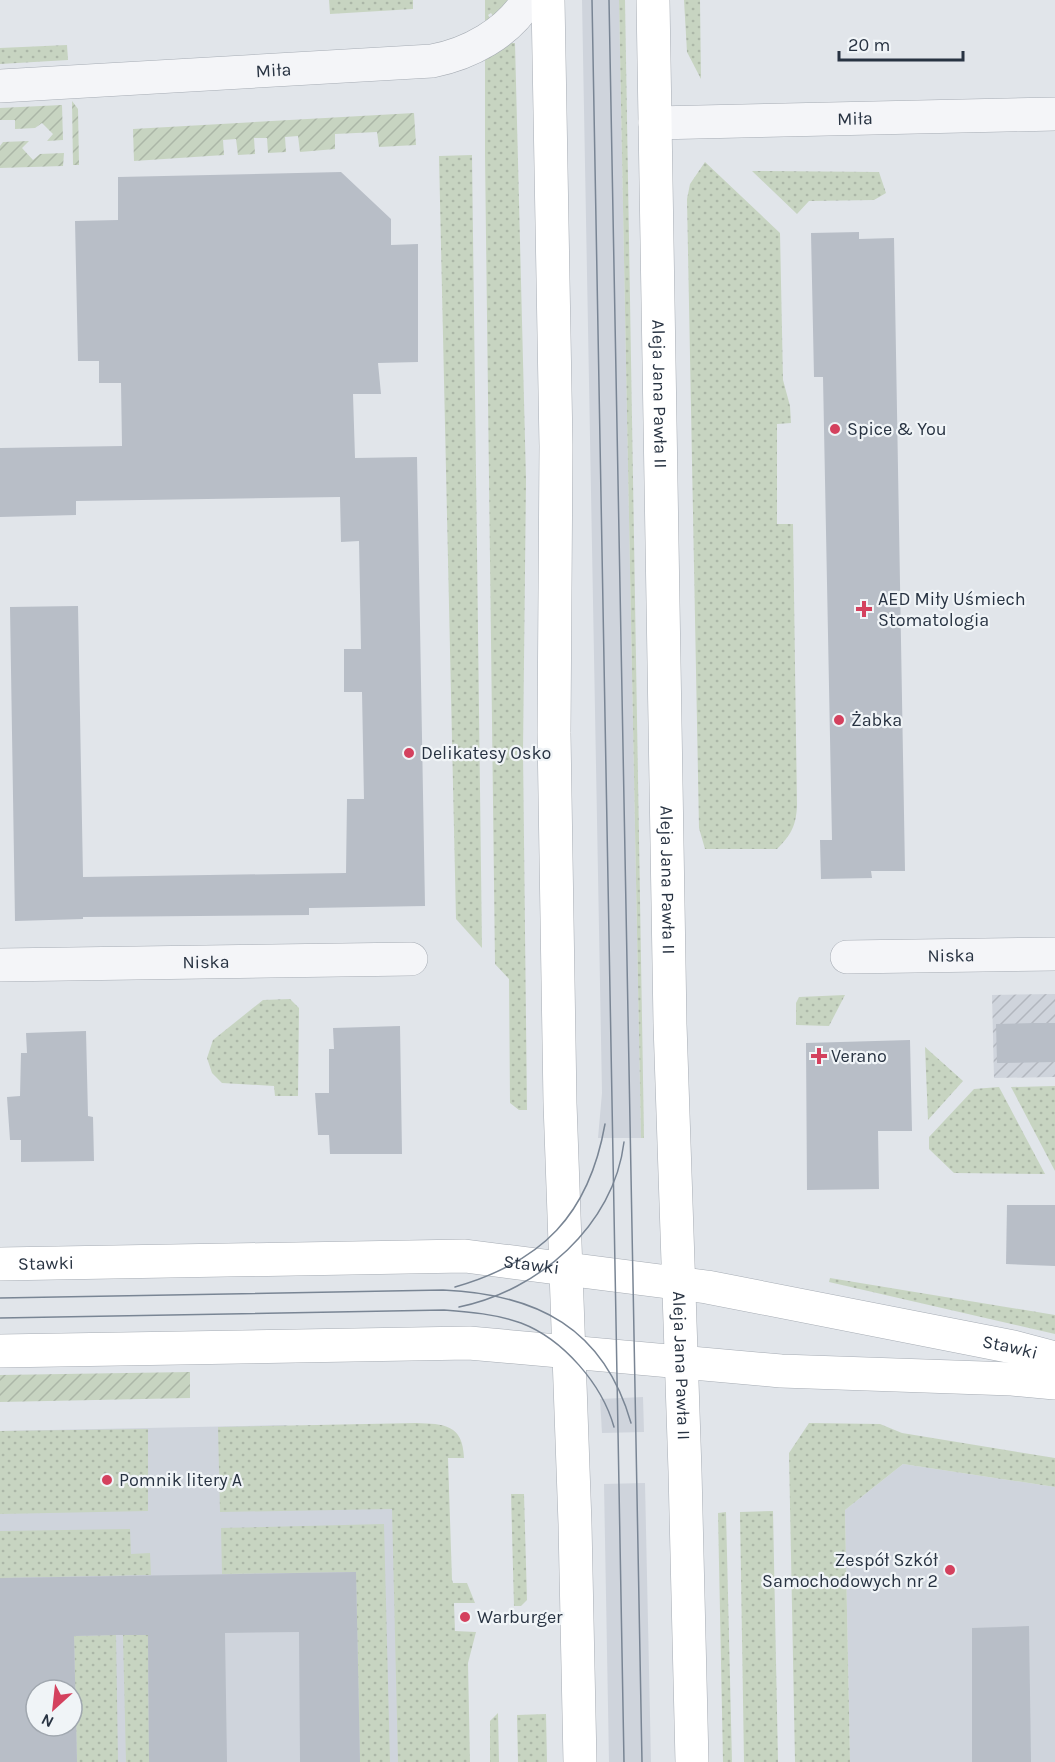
<svg xmlns="http://www.w3.org/2000/svg" width="1055" height="1762" font-family="Karla,sans-serif">
<style>
.built{fill:#cfd4dc;fill-rule:evenodd}
.industrial{fill:url(#industrial-furrows)}
.grass{fill:url(#grass-dots)}
.garden{fill:url(#garden-furrows)}
.building{fill:#b8bec7;fill-rule:evenodd}
.lines{fill:none;stroke-linecap:round;stroke-linejoin:round}
.street-casing{stroke:#a6acb4;stroke-width:34}
.secondary-casing{stroke:#a6acb4;stroke-width:34}
.street{stroke:#f4f5f8;stroke-width:33}
.secondary{stroke:#fff;stroke-width:33}
.tram{stroke:#798594;stroke-width:1.5}
.poi-dot{fill:#d4415e;stroke:#f0f4f7;stroke-width:2}
.labels{text-anchor:middle;stroke-width:4.5;stroke-linejoin:round;paint-order:stroke}
.street-label{font-size:18px;fill:#283342;stroke:#f0f4f7}
.poi-label{font-size:18px;fill:#283342;stroke:#f0f4f7;text-anchor:start}
</style>
<defs>
<pattern id="industrial-furrows" width="10" height="10" patternUnits="userSpaceOnUse" patternTransform="scale(1.5)"><rect width="10" height="10" fill="#cfd4dc"/><path d="M-1 1l2-2M0 10L10 0M9 11l2-2" fill="none" stroke="#b2b6be"/></pattern>
<pattern id="grass-dots" width="8" height="8" patternUnits="userSpaceOnUse" patternTransform="scale(1.5)"><rect width="8" height="8" fill="#c7d4c1"/><path d="M2 2h.1M6 6h.1" fill="none" stroke="#abb6a7" stroke-width="1.8" stroke-linecap="round"/></pattern>
<pattern id="garden-furrows" width="10" height="10" patternUnits="userSpaceOnUse" patternTransform="scale(1.5)"><rect width="10" height="10" fill="#c7d4c1"/><path d="M-1 1l2-2M0 10L10 0M9 11l2-2" fill="none" stroke="#abb6a7"/></pattern>
</defs>
<rect width="100%" height="100%" fill="#e1e5ea"/>
<g class="built">
<polygon points="582,0 619,0 641,1138 598,1138 602,1093"/>
<polygon points="643,1397 644,1432 602,1433 600,1399"/>
<path d="M286,1425L411,1486L416,1762H0V1431ZM36,1690H72V1726H36Z"/>
<polygon points="903,1464 1055,1487 1055,1762 850,1762 845,1510"/>
<polygon points="645,1483 651,1762 609,1762 604,1484"/>
</g>
<polygon class="industrial" points="1055,994 1055,1077 994,1078 992,995"/>
<g class="grass">
<polygon points="329,0 413,0 413,9 330,14"/>
<polygon points="485,0 512,0 493,16 491,13 488,15 490,18 485,21"/>
<polygon points="619,0 625,0 644,1138 641,1138"/>
<polygon points="684,0 700,0 701,79 687,52"/>
<polygon points="508,43 515,43 526,480 523,751 527,1110 519,1110 510,1103 509,979 495,964 485,155 485,60"/>
<polygon points="67,45 68,60 0,64 0,48"/>
<polygon points="472,155 482,948 456,919 439,156"/>
<path d="M705,162L780,233L783,380L790,406L791,423L777,424V524H793L797,806C796,826 791,835 777,849H705L699,828L687,199L690,184Z"/>
<polygon points="752,171 879,172 886,193 874,200 809,201 797,214"/>
<polygon points="845,995 829,1026 796,1025 796,1003 799,997"/>
<polygon points="290,999 299,1008 298,1096 275,1096 274,1086 222,1083 212,1073 207,1058 213,1040 263,1000"/>
<polygon points="925,1047 963,1081 928,1120"/>
<polygon points="1055,1086 1055,1171 1011,1087"/>
<polygon points="999,1087 1045,1174 954,1173 929,1149 929,1137 974,1089"/>
<polygon points="830,1278 1055,1315 1055,1334 829,1282"/>
<path d="M416,1423C444,1424 463,1424 464,1458H448L452,1580L453,1583H467L475,1603H454L455,1631L476,1632L468,1663L470,1762H398L392,1509L220,1512L218,1427Z"/>
<polygon points="809,1423 880,1424 902,1433 1055,1458 1055,1487 903,1464 845,1510 850,1762 795,1762 789,1453"/>
<polygon points="148,1429 148,1511 0,1514 0,1431"/>
<polygon points="511,1494 524,1494 527,1600 521,1606 514,1606"/>
<polygon points="773,1511 778,1762 744,1762 740,1512"/>
<polygon points="726,1512 732,1762 723,1762 718,1513"/>
<polygon points="384,1524 390,1762 360,1762 356,1572 222,1574 221,1528"/>
<polygon points="130,1529 131,1554 150,1553 151,1575 0,1578 0,1531"/>
<polygon points="148,1634 149,1762 126,1762 123,1635"/>
<polygon points="116,1635 118,1762 77,1762 74,1636"/>
<polygon points="498,1713 499,1762 490,1762 490,1721"/>
<polygon points="546,1714 547,1762 518,1762 517,1715"/>
</g>
<g class="garden">
<polygon points="72,101 78,109 79,165 73,165"/>
<polygon points="62,105 63,140 47,141 53,134 42,123 35,128 15,129 15,120 0,120 0,108"/>
<polygon points="414,113 416,145 379,147 377,132 335,134 335,149 300,152 298,136 285,137 286,152 268,153 267,138 254,138 255,154 238,155 236,139 223,140 224,155 134,161 133,129"/>
<polygon points="29,141 22,148 33,160 40,154 64,153 63,166 0,168 0,146 3,142"/>
<polygon points="190,1372 190,1398 0,1402 0,1375"/>
</g>
<g class="building">
<polygon points="341,172 391,219 391,245 418,244 418,362 378,363 381,394 353,394 355,458 417,457 425,906 309,908 309,915 83,917 83,919 15,921 10,607 78,606 83,877 346,873 347,799 364,799 362,692 344,692 344,649 361,649 359,541 341,542 340,497 76,501 76,515 0,517 0,448 122,446 121,383 99,383 99,361 78,361 75,221 118,220 118,177"/>
<polygon points="859,232 859,239 894,238 905,871 871,871 872,878 821,879 820,840 832,840 823,377 814,377 811,233"/>
<polygon points="1034,1023 1055,1023 1055,1062 997,1063 996,1024"/>
<polygon points="400,1026 402,1154 330,1154 329,1135 318,1135 315,1093 329,1093 329,1049 334,1049 333,1028"/>
<polygon points="86,1031 88,1116 93,1117 94,1161 21,1162 21,1140 10,1140 7,1097 20,1096 21,1053 27,1053 26,1033"/>
<polygon points="910,1040 912,1131 878,1131 879,1189 807,1190 806,1043"/>
<polygon points="1007,1205 1055,1205 1055,1266 1006,1264"/>
<path d="M356,1572L360,1762H300L299,1632L225,1633L227,1762H149L148,1635H116L74,1636L77,1762H0V1578ZM36,1690H72V1726H36Z"/>
<polygon points="1029,1626 1031,1762 972,1762 972,1628"/>
</g>
<g class="lines">
<defs>
<g id="street">
<path id="s1" d="M0,86L432,61C469,54 508,33 528,0"/>
<path id="s2" d="M655,123L1055,114"/>
<path id="s3" d="M847,957L1055,954"/>
<path id="s4" d="M0,965L411,959"/>
</g>
<g id="secondary">
<polyline points="548,0 556,446 554,733 560,1103 575,1524 580,1762"/>
<path id="s5" d="M653,0L670,1024L685,1471L692,1762"/>
<path id="s6" d="M0,1264L465,1256L707,1287L1013,1347L1055,1358"/>
<polyline points="0,1351 469,1343 781,1371 1012,1379 1055,1383"/>
</g>
</defs>
<use href="#street" class="street-casing"/>
<use href="#secondary" class="secondary-casing"/>
<use href="#street" class="street"/>
<use href="#secondary" class="secondary"/>
<g class="tram">
<polyline points="592,0 624,1762"/>
<polyline points="609,0 642,1762"/>
<path d="M455,1287C542,1262 589,1215 605,1124"/>
<path d="M0,1298L443,1290C537,1294 604,1328 631,1423"/>
<path d="M459,1307C538,1291 614,1226 624,1142"/>
<path d="M0,1318L444,1310C470,1312 496,1314 521,1323C563,1339 602,1384 614,1427"/>
</g>
</g>
<g class="poi-dot">
<circle cx="835" cy="429" r="6"/>
<path d="M861 600h6v6h6v6h-6v6h-6v-6h-6v-6h6z"/>
<circle cx="839" cy="720" r="6"/>
<circle cx="409" cy="753" r="6"/>
<path d="M816 1047h6v6h6v6h-6v6h-6v-6h-6v-6h6z"/>
<circle cx="107" cy="1480" r="6"/>
<circle cx="950" cy="1570" r="6"/>
<circle cx="465" cy="1617" r="6"/>
</g>
<g class="labels">
<g class="street-label">
<text dy="6" stroke="none"><textPath href="#s1" startOffset="274">Miła</textPath></text>
<text dy="6" stroke="none"><textPath href="#s2" startOffset="200">Miła</textPath></text>
<text dy="6" stroke="none"><textPath href="#s5" startOffset="394">Aleja Jana Pawła II</textPath></text>
<text dy="6" stroke="none"><textPath href="#s5" startOffset="880">Aleja Jana Pawła II</textPath></text>
<text dy="6" stroke="none"><textPath href="#s3" startOffset="104">Niska</textPath></text>
<text dy="6" stroke="none"><textPath href="#s4" startOffset="206">Niska</textPath></text>
<text dy="6" stroke="none"><textPath href="#s6" startOffset="46">Stawki</textPath></text>
<text dy="6" stroke="none"><textPath href="#s6" startOffset="532">Stawki</textPath></text>
<text dy="6" stroke="none"><textPath href="#s6" startOffset="1018">Stawki</textPath></text>
<text dy="6" stroke="none"><textPath href="#s5" startOffset="1366">Aleja Jana Pawła II</textPath></text>
</g>
<g class="poi-label">
<text x="847" y="435">Spice &amp; You</text>
<text x="878" y="605">AED Miły Uśmiech<tspan x="878" dy="21">Stomatologia</tspan></text>
<text x="851" y="726">Żabka</text>
<text x="421" y="759">Delikatesy Osko</text>
<text x="831" y="1062">Verano</text>
<text x="119" y="1486">Pomnik litery A</text>
<text x="938" y="1566" text-anchor="end">Zespół Szkół<tspan x="938" dy="21">Samochodowych nr 2</tspan></text>
<text x="477" y="1623">Warburger</text>
</g>
</g>
<g transform="translate(54 1708) rotate(207)"><circle r="28" fill="#f0f4f7" stroke="#a0a7af" stroke-width="1.5"/>
<path d="M0-4.5L10 22L0 15L-10 22Z" fill="#d4415e"/>
<text y="-9" font-size="16" font-weight="bold" text-anchor="middle" fill="#283342">N</text>
</g>
<path d="M839 51v9h124v-9" fill="none" stroke="#283342" stroke-width="3"/>
<text x="848" y="51" font-size="18" fill="#283342" stroke="#f0f4f7" stroke-width="4.5" paint-order="stroke">20 m</text>
</svg>
